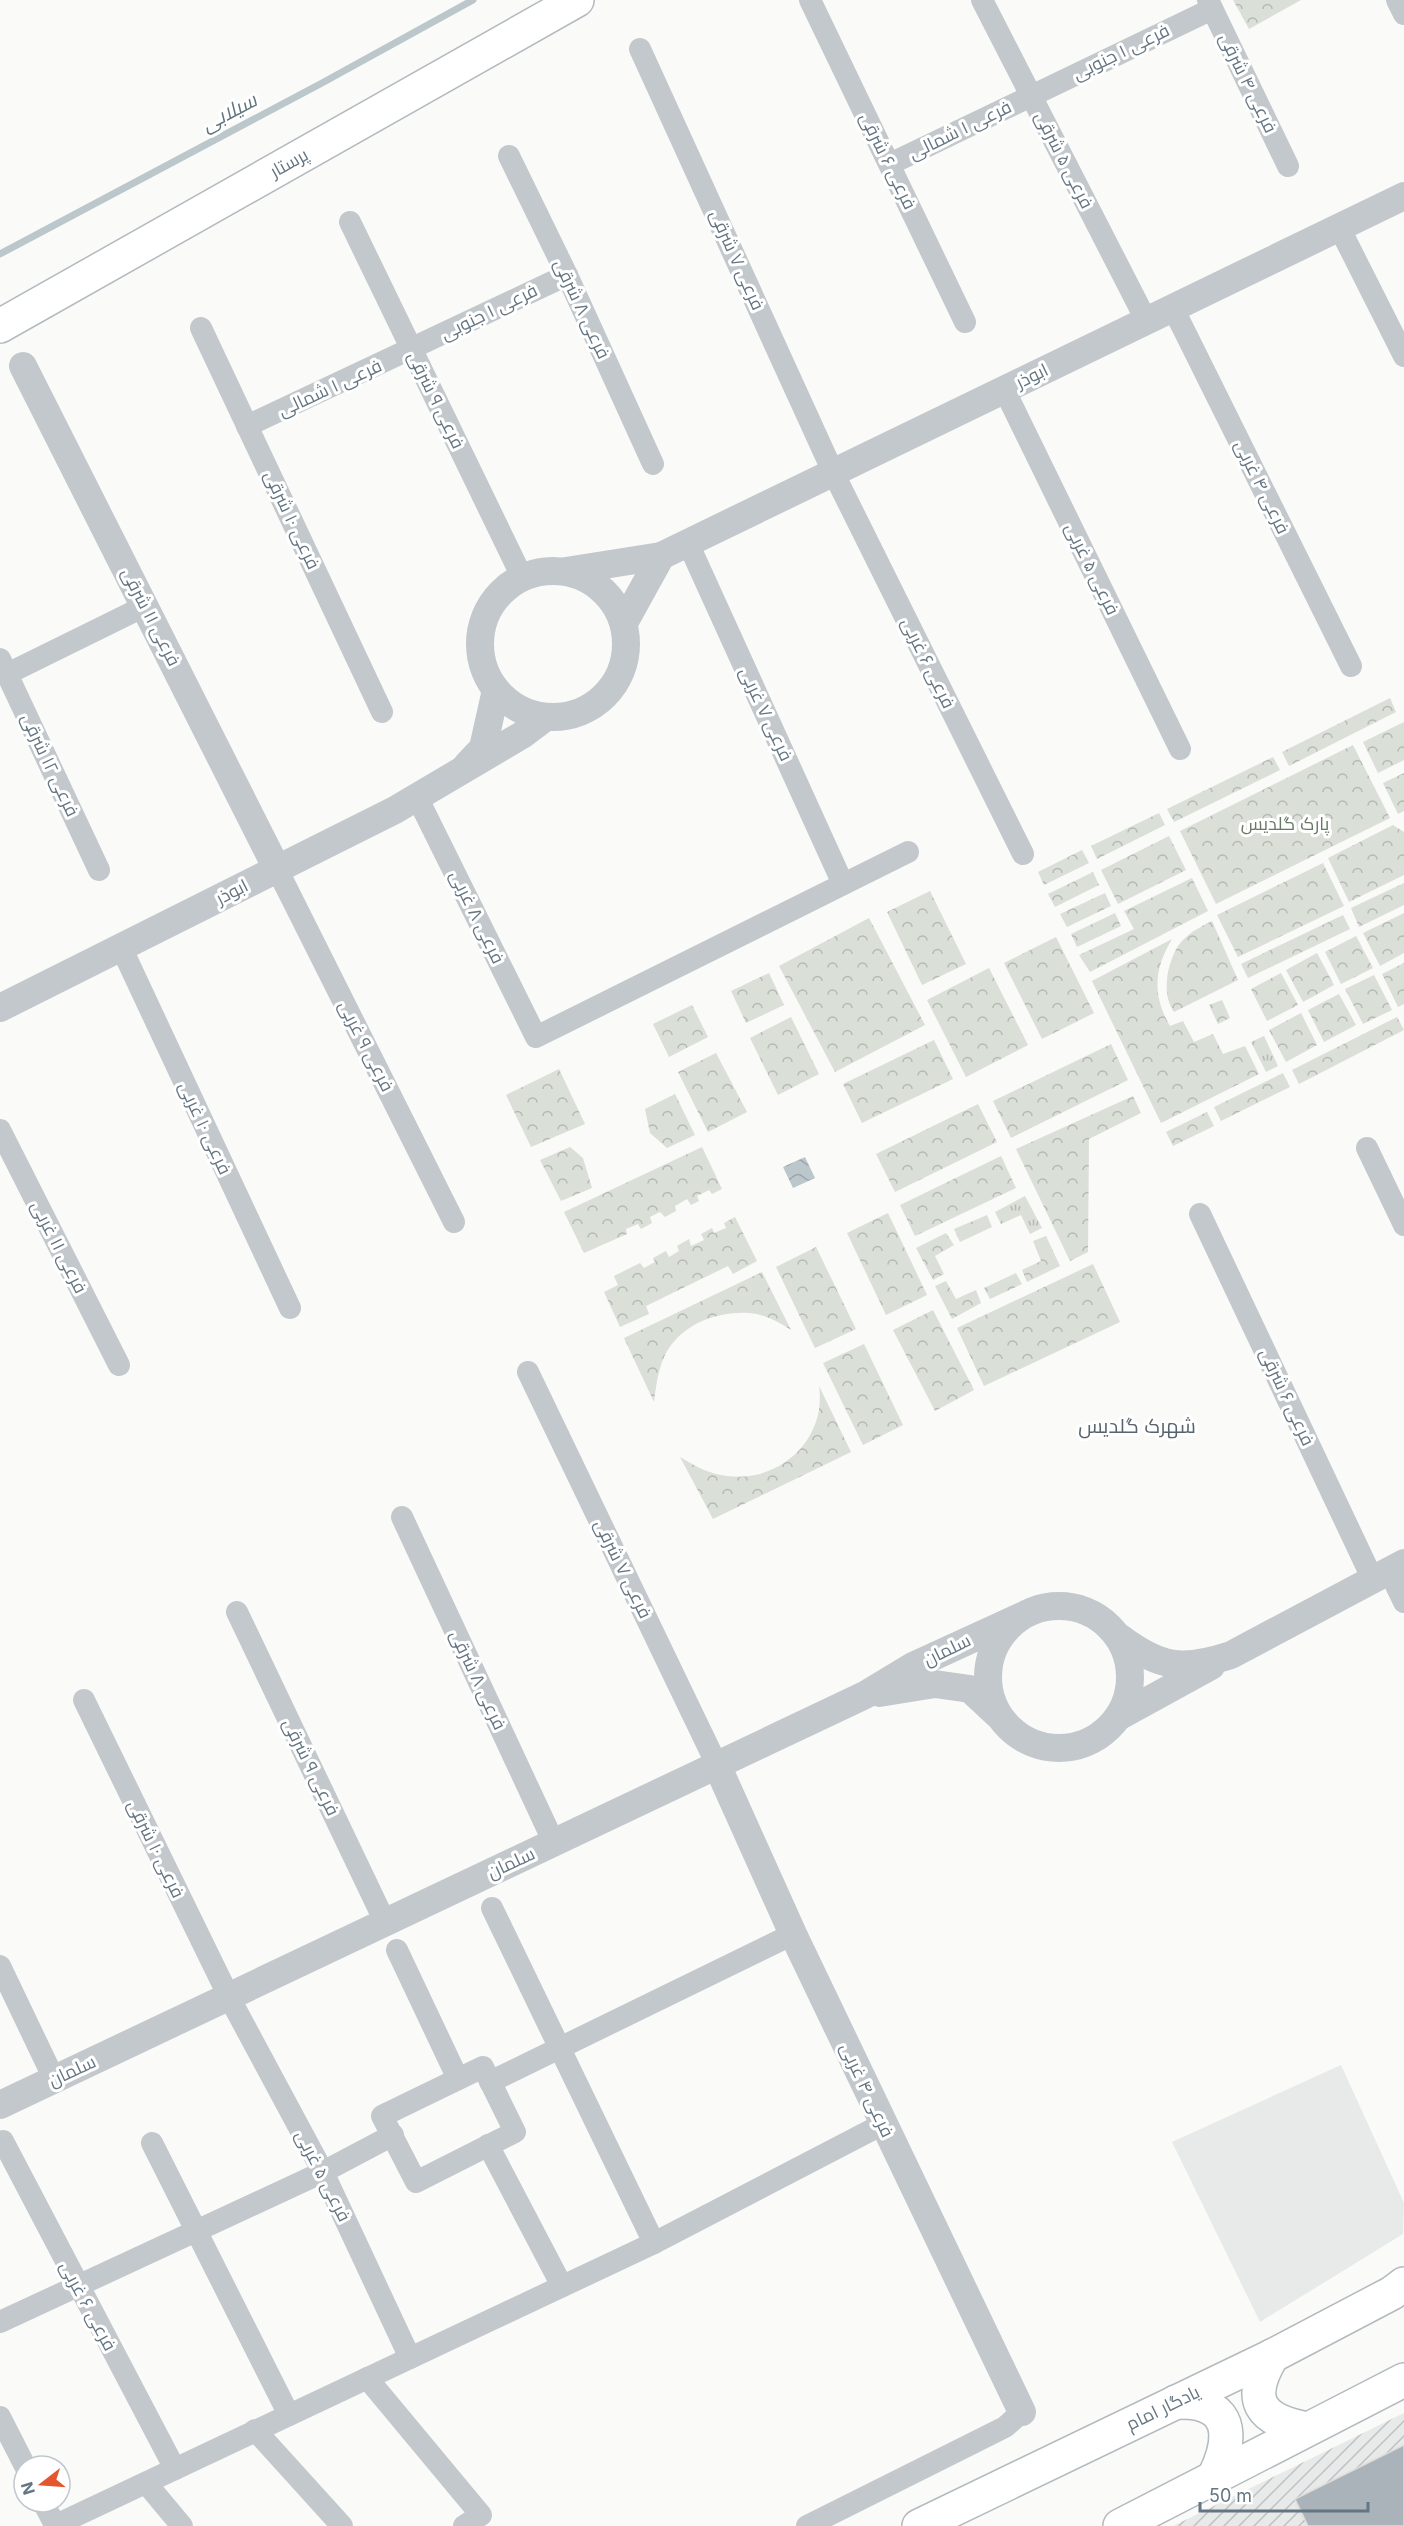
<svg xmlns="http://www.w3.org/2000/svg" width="1404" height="2526" font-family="Inter,Cairo,sans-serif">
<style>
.built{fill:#e8e9e9}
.industrial{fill:url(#industrial-furrows)}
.grass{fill:url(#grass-tufts)}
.forest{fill:url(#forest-crowns)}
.water{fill:url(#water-waves)}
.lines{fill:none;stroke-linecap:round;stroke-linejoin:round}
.stream{stroke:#bbc7cb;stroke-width:7}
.building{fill:#aab3b9;stroke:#dcdcda;stroke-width:1.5;filter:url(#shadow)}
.secondary-casing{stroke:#b3babf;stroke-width:36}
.minor{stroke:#c3c8cc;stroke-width:22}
.tertiary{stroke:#c3c8cc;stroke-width:28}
.secondary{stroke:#fff;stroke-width:33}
.labels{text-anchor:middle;stroke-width:6;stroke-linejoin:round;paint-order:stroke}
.street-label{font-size:18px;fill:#657683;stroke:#fff}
.park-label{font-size:18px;fill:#687a64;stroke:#fff}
.water-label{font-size:20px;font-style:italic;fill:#60757c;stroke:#fff}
.neighbourhood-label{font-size:20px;fill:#57646e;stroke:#fff}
</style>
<defs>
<pattern id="industrial-furrows" width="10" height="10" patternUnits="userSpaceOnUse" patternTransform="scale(1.5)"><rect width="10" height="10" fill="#e8e9e9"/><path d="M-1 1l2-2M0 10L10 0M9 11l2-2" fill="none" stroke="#c0c1c2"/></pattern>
<pattern id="grass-tufts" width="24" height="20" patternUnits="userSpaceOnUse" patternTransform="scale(1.5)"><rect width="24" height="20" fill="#dadfd7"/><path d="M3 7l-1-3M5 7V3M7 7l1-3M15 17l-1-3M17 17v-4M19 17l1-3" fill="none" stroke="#b4b9b4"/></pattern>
<pattern id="forest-crowns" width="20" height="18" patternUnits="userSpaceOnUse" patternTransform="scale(1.5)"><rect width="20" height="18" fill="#dadfd7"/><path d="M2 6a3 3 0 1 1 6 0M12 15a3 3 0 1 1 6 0" fill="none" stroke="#b4b9b4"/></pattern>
<pattern id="water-waves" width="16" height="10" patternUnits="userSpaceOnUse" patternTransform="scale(1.5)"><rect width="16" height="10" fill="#bbc7cb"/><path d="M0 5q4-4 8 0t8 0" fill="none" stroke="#9ca6aa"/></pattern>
<filter id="shadow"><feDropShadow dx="6" dy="4" stdDeviation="3" flood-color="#0004"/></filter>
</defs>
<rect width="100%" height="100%" fill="#fafaf8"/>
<polygon class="built" points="1341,2065 1404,2203 1403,2234 1260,2322 1172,2142"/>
<polygon class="industrial" points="1404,2413 1404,2526 1173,2526"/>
<g class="grass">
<polygon points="1264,1036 1278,1066 1266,1072 1251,1042"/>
<polygon points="1025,1196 1042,1228 1030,1234 1021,1215 1001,1224 995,1212"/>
</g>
<g class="forest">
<polygon points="1233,0 1301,0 1249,29"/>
<polygon points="1390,698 1396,712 1289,766 1282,752"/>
<polygon points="1404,722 1404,760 1378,773 1363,742"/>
<polygon points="1353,745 1390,818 1216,904 1180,831"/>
<polygon points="1273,757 1280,770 1174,822 1167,809"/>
<polygon points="1404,773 1404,811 1398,814 1383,783"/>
<polygon points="1159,813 1165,825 1097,859 1091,846"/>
<polygon points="1393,825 1404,832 1404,875 1349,902 1328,858"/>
<polygon points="1169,836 1186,870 1118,904 1101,870"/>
<polygon points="1082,850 1089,863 1044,885 1038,872"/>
<polygon points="1323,863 1344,906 1238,957 1217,915"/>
<polygon points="1093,872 1099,885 1055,907 1048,894"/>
<polygon points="1192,878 1208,911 1090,972 1079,955 1134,929 1124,911"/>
<polygon points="1404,883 1404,905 1359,927 1351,908"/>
<polygon points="930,891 966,964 922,985 887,912"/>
<polygon points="1105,893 1111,906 1067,927 1060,914"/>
<polygon points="1115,913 1121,926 1077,947 1071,934"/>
<polygon points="1404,913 1404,953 1380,966 1363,933"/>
<polygon points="1343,915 1350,929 1248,978 1241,964"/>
<polygon points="869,918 925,1025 835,1072 779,966"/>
<path d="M1212,921L1238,980L1174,1012C1161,994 1167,964 1178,946C1186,934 1200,927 1212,921Z"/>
<polygon points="1356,936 1373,968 1341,984 1325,952"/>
<polygon points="1056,937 1094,1013 1042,1039 1004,963"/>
<path d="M1172,939C1154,969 1152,995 1170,1026L1183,1021L1194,1042L1213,1034L1223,1054L1245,1046L1259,1074L1161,1123L1092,981Z"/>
<polygon points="1317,953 1334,985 1303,1002 1286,970"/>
<polygon points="1404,963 1404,1004 1398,1007 1382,974"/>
<polygon points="989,968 1028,1045 966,1077 927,1000"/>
<polygon points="769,973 784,1005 746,1023 731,991"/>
<polygon points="1281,973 1298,1005 1267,1021 1251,989"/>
<polygon points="1374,975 1392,1010 1363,1024 1345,989"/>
<polygon points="1339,994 1356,1025 1324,1042 1308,1010"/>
<polygon points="1222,1000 1230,1018 1218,1024 1209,1005"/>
<polygon points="692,1005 708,1037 669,1057 653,1024"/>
<polygon points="1301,1013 1317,1045 1286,1062 1269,1030"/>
<polygon points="791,1017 819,1074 778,1095 750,1038"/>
<polygon points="1397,1017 1404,1030 1299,1084 1292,1070"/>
<polygon points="934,1040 953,1079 862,1123 843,1084"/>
<polygon points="1111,1044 1128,1080 1011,1138 993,1101"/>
<polygon points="716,1053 747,1112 708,1132 678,1072"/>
<polygon points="559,1069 585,1124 531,1147 506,1095"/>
<polygon points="1283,1073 1290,1087 1221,1121 1214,1107"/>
<polygon points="675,1094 695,1135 667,1148 650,1133 645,1109"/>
<polygon points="1133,1096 1141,1113 1089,1139 1088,1252 1070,1261 1016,1149"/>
<polygon points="978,1104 997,1142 895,1192 876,1154"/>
<polygon points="1207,1112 1214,1126 1173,1146 1166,1132"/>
<polygon points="570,1147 583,1158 592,1188 561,1201 540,1160"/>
<polygon points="702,1147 722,1189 712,1194 709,1190 697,1196 699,1201 691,1205 687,1199 675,1206 676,1211 665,1217 660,1212 650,1217 652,1223 641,1229 638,1224 626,1229 627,1234 584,1253 564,1212"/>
<polygon points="1001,1156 1016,1188 915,1236 900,1205"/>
<polygon points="888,1213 927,1295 886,1315 847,1233"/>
<polygon points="987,1215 992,1227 960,1242 954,1229"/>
<polygon points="735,1217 757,1261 733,1274 728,1266 646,1306 649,1314 620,1327 604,1292 618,1285 614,1276 640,1263 644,1268 655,1262 653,1258 666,1251 669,1257 679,1251 677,1246 689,1239 691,1246 704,1240 701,1234 712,1228 714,1233 726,1228 724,1223"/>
<polygon points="946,1233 954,1245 935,1256 944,1274 933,1280 916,1248"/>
<polygon points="1046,1236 1060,1266 1027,1282 1022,1270 1041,1261 1033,1241"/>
<polygon points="816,1247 856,1329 815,1348 776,1267"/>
<polygon points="1093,1264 1120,1322 984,1386 957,1328"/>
<path d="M762,1272L791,1330C779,1322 764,1314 749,1313C716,1311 679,1325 664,1357C658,1371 656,1386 654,1402L624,1338Z"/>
<polygon points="1016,1273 1022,1284 990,1299 984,1288"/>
<polygon points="946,1281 956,1299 976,1290 981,1303 952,1319 935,1286"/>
<polygon points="933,1310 974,1390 935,1411 893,1330"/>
<polygon points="864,1344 903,1425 863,1445 823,1363"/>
<path d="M819,1386L851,1452L713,1519L680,1457C695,1466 709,1474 727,1476C780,1483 827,1439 819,1386Z"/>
</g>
<polygon class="water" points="805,1157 815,1178 793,1188 783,1167"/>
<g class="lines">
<polyline class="stream" points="0,254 322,83 473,0"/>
</g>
<polygon class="building" points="1404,2445 1404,2526 1308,2526 1295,2499"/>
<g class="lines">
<defs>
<g id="secondary">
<polyline points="0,326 577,0"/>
<path d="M1272,2356C1246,2400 1259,2420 1307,2429"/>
<path d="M1176,2402C1183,2402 1193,2402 1200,2404C1237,2414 1227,2450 1215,2475"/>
<polyline points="919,2526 1272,2356 1392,2293 1404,2284"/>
<polyline points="1120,2526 1404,2380"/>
</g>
</defs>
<use href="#secondary" class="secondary-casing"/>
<g class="minor">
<polyline points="810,0 965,322"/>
<polyline points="982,0 1146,320"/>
<polyline points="1208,0 1288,166"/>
<polyline points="1397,0 1404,14"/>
<polyline points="640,49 833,472 1023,854"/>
<polyline points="509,156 567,275 653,464"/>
<polyline points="890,164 1212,9"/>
<polyline points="350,222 522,577"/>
<polyline points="1339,227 1404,356"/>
<polyline points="1173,308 1351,666"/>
<polyline points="201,328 382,712"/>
<polyline points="1004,389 1180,749"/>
<polyline points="247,426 567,275"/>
<polyline points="688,543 843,884"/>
<polyline points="0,659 99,870"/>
<polyline points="7,674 145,606"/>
<polyline points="417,797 536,1037 908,852"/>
<polyline points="277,869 454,1222"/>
<polyline points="121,947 290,1308"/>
<polyline points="0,1130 119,1365"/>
<polyline points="1367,1148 1404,1225"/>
<polyline points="1200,1214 1373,1580"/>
<polyline points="528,1372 717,1765"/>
<polyline points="402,1517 554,1843"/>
<polyline points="1389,1571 1404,1602"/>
<polyline points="237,1612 385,1922"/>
<polyline points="84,1700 229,1997 323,2172 410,2358"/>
<polyline points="492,1908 654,2243"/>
<polyline points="397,1950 458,2079"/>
<polyline points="0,1966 54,2079"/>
<polygon points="483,2067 515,2132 416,2182 382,2116"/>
<polyline points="490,2082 793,1934"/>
<polyline points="3,2141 175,2469"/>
<polyline points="152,2143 289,2415"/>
<polyline points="488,2145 562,2286"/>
<polyline points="0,2322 323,2172 393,2135"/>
<polyline points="367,2378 481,2515 464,2526"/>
<polyline points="0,2417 25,2466"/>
<polyline points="255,2430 342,2526"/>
<polyline points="146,2483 182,2526"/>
<polyline points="43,2502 55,2525"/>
<polyline points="54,2526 654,2243 883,2124"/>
<polyline points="807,2526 1005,2427 1022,2412"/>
</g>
<g class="tertiary">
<polyline points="23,366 277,869"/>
<polyline points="566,571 661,556 1404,196"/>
<circle cx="553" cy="644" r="73"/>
<polyline points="624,623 661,556"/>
<polyline points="467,765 483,748 496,690"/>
<polyline points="0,1008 395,810 522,735 546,717"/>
<circle cx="1059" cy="1677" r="71"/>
<path d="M1119,1637C1160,1668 1182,1671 1231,1655L1404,1563"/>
<polyline points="879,1693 935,1684 970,1689 998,1715"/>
<polyline points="1118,1717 1211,1666"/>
<polyline points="717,1765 793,1934 1022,2412"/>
<polyline points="0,2105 865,1695 913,1666 1020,1617"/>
</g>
<use href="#secondary" class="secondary"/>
</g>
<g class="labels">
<g class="street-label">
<text transform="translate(1121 52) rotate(-26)" y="6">فرعی ۱ جنوبی</text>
<text transform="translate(1248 83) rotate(64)" y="6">فرعی ۴ شرقی</text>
<text transform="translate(960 130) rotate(-26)" y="6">فرعی ۱ شمالی</text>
<text transform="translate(1064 160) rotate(63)" y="6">فرعی ۵ شرقی</text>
<text transform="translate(888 161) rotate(64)" y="6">فرعی ۶ شرقی</text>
<text transform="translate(289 163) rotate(-29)" y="6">پرستار</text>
<text transform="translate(737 260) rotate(66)" y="6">فرعی ۷ شرقی</text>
<text transform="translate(582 309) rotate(65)" y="6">فرعی ۸ شرقی</text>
<text transform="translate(489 312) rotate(-26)" y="6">فرعی ۱ جنوبی</text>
<text transform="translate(1032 376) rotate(-26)" y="6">ابوذر</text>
<text transform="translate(330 388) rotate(-25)" y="6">فرعی ۱ شمالی</text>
<text transform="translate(436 400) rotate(64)" y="6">فرعی ۹ شرقی</text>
<text transform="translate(1262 487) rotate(64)" y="6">فرعی ۴ غربی</text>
<text transform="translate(292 520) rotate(65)" y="6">فرعی ۱۰ شرقی</text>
<text transform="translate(1092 569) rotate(64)" y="6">فرعی ۵ غربی</text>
<text transform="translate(151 617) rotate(63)" y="6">فرعی ۱۱ شرقی</text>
<text transform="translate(928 663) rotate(64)" y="6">فرعی ۶ غربی</text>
<text transform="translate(766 714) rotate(65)" y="6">فرعی ۷ غربی</text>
<text transform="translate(50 765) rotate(65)" y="6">فرعی ۱۲ شرقی</text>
<text transform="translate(232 892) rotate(-27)" y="6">ابوذر</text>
<text transform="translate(477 917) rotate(64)" y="6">فرعی ۸ غربی</text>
<text transform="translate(366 1046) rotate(63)" y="6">فرعی ۹ غربی</text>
<text transform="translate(205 1128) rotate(65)" y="6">فرعی ۱۰ غربی</text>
<text transform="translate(59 1247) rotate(63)" y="6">فرعی ۱۱ غربی</text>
<text transform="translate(1287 1397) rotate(65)" y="6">فرعی ۶ شرقی</text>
<text transform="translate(623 1569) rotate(64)" y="6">فرعی ۷ شرقی</text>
<text transform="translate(947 1650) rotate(-26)" y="6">سلمان</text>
<text transform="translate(478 1680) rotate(65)" y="6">فرعی ۸ شرقی</text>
<text transform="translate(311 1767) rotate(64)" y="6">فرعی ۹ شرقی</text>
<text transform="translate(156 1849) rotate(64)" y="6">فرعی ۱۰ شرقی</text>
<text transform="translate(511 1863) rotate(-25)" y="6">سلمان</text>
<text transform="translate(72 2071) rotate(-25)" y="6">سلمان</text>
<text transform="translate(867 2090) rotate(65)" y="6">فرعی ۴ غربی</text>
<text transform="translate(323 2176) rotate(63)" y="6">فرعی ۵ غربی</text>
<text transform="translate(88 2306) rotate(62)" y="6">فرعی ۶ غربی</text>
<text transform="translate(1163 2408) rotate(-26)" y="6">یادگار امام</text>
</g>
<g class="park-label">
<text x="1285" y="830">پارک گلدیس</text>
</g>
<g class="water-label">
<text transform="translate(229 112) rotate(-28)" y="7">سیلابی</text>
</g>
<g class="neighbourhood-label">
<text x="1137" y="1433">شهرک گلدیس</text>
</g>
</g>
<g transform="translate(42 2484) rotate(253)"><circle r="28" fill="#ffffff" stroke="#c1c8cd" stroke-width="1.5"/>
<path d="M0-4.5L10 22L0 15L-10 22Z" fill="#e4572e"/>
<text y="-9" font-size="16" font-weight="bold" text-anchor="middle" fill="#657683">N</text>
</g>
<path d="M1200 2502v9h168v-9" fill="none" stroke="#657683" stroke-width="3"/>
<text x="1209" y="2502" font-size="18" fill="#657683" stroke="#ffffff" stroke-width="4.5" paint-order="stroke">50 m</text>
</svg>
